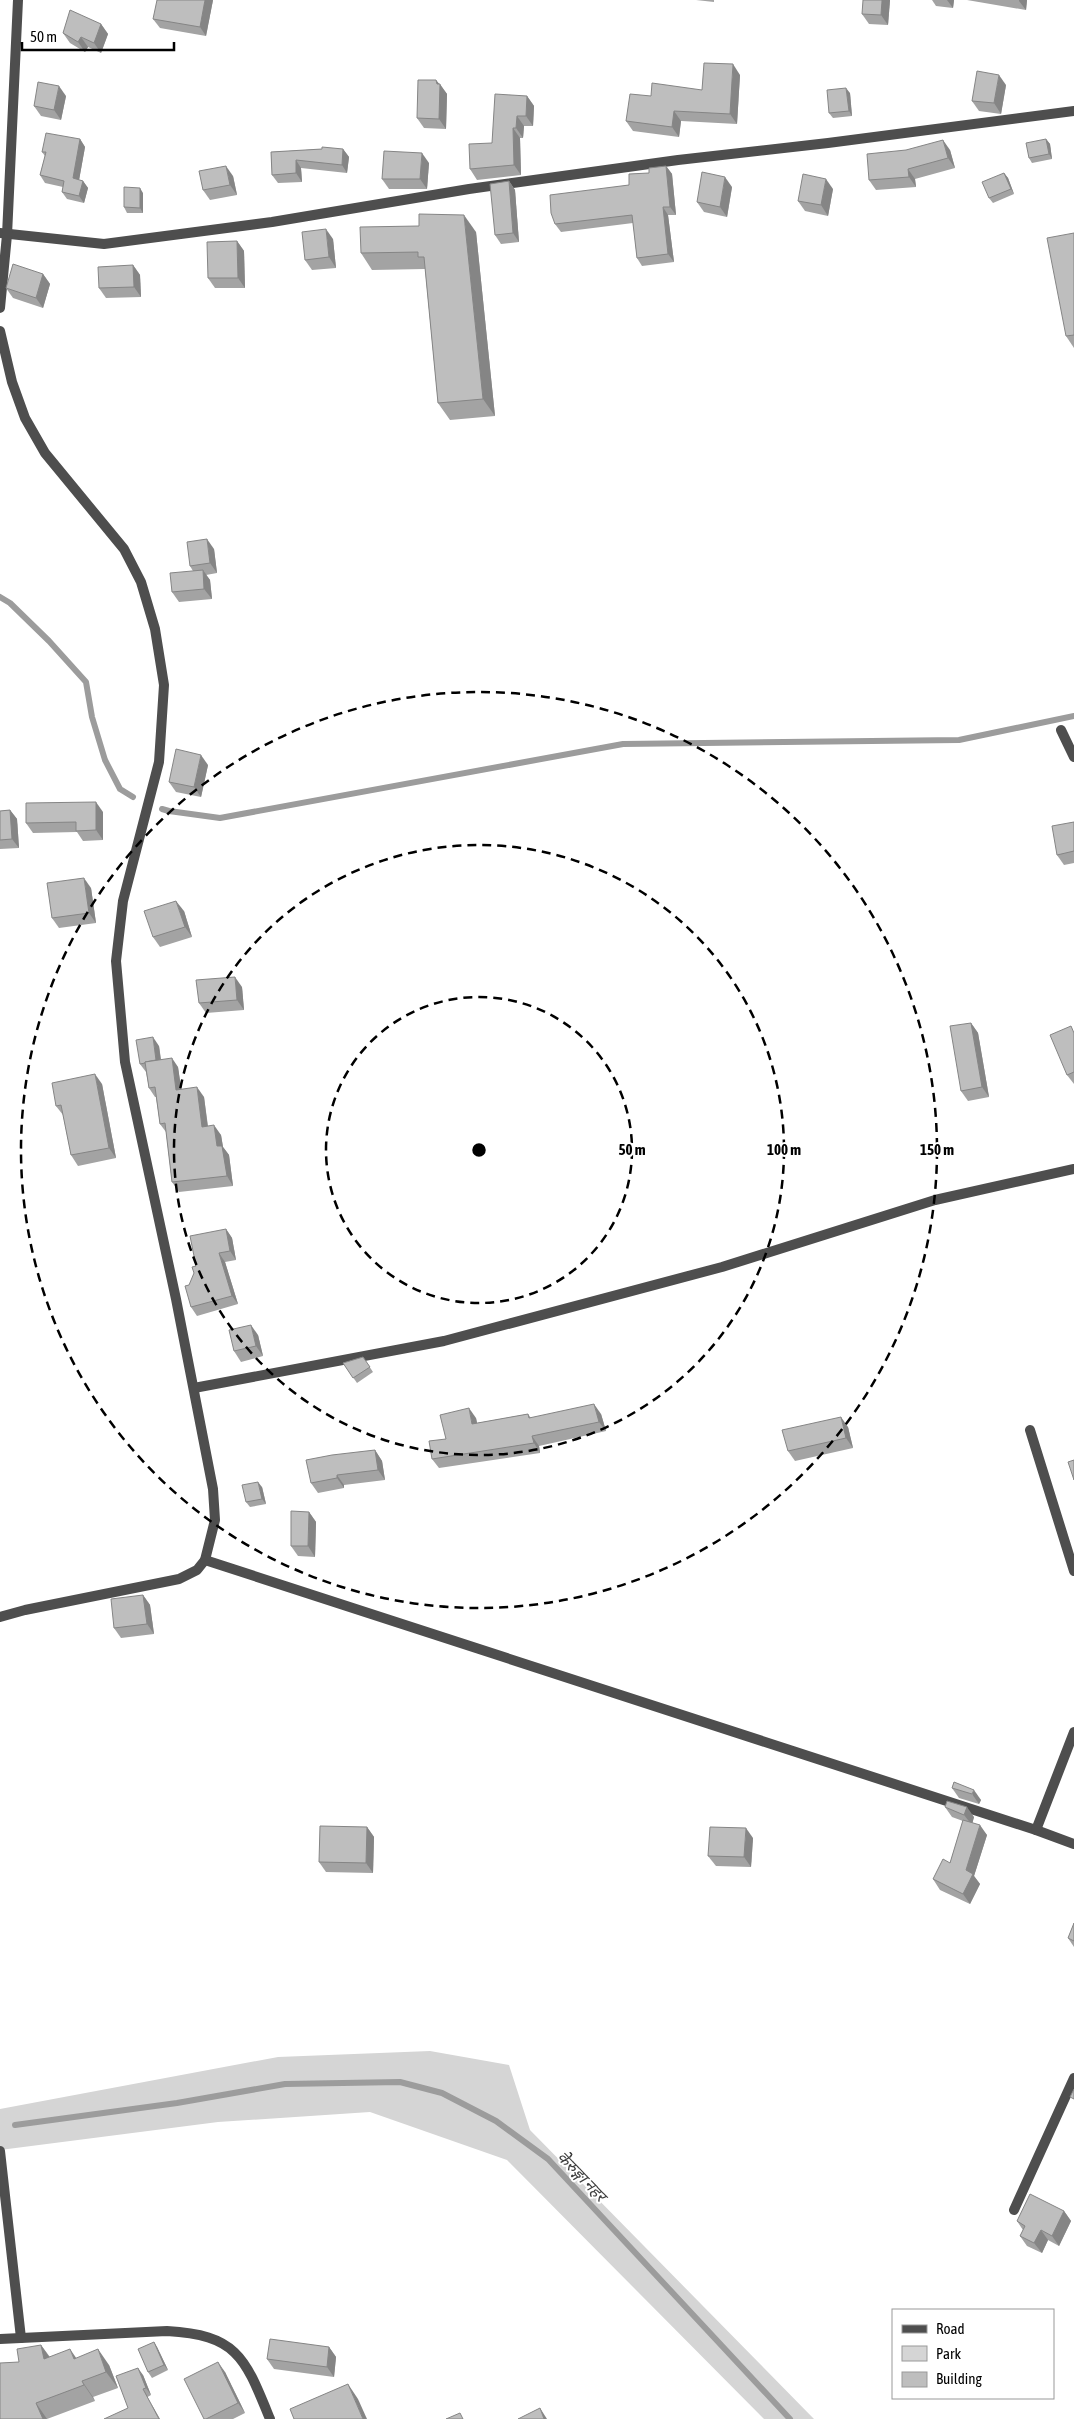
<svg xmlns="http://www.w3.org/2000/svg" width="1074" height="2419" font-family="'Asap Condensed','Noto Sans Devanagari',sans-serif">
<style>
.green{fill:#d5d5d5}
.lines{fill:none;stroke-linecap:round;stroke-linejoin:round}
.stream{stroke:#9c9c9c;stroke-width:6}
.service{stroke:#4e4e4e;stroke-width:10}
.minor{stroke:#4e4e4e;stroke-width:10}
.wall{fill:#a3a3a3}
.shaded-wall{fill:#858585}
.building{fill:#bebebe;stroke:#858585}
.ring{fill:none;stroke:#000;stroke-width:2.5;stroke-dasharray:9 6}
.labels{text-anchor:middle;stroke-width:4;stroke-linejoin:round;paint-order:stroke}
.water-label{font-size:16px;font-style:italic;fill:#3d3d3d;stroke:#fff}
.centre{fill:#000;stroke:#fff;stroke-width:2.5}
.ring-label{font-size:15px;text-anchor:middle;font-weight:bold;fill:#000;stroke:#fff;stroke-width:4;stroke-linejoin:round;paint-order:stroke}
</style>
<rect width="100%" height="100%" fill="#fff"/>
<polygon class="green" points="430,2051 509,2065 530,2130 814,2419 764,2419 507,2160 370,2112 218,2122 0,2150 0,2109 278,2057"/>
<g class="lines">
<g class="stream">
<polyline points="0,597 10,603 49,641 86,682 92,717 105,760 120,789 133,797"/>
<polyline points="162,809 169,811 220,818 623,744 959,740 1074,716"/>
<polyline points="15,2125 177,2103 285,2084 400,2082 442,2093 496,2121 548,2159 790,2419"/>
</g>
<polyline class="service" points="1061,730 1074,757"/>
<g class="minor">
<polyline points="0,233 104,244 272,222 469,189 678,160 828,143 1074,111"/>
<polyline points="0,308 7,235 18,0"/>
<polyline points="0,331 12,382 25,418 45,453 124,549 141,582 155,629 164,685 159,762 123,901 116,961 125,1062 176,1299 213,1489 215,1520 205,1560 197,1570 179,1579 25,1610 0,1617"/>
<polyline points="194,1388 444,1341 722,1267 935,1200 1074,1169"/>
<polyline points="1030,1430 1074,1571"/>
<polyline points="205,1560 1036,1830 1074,1844"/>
<polyline points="1036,1830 1074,1732"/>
<polyline points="0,2151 21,2338"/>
<polyline points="1014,2210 1074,2078"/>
<path d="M0,2339L167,2331C238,2335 245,2358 270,2419"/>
</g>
</g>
<g class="wall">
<polygon points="213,0 206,36 160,28 153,19"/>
<polygon points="696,0 714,0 714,2"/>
<polygon points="890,0 888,25 869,24 862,14"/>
<polygon points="932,0 954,0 953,8 936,6"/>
<polygon points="967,0 1027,0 1026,10"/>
<polygon points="101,24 108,34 101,53 88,47 85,52 70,43 63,33"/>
<polygon points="740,75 737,124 681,121 679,137 633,131 626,121 651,96 702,90"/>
<polygon points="436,80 447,94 446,129 424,128 417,118"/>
<polygon points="1006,85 1001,114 979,111 972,101"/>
<polygon points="850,93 852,116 833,118 829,113"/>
<polygon points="66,96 61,120 41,116 34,106"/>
<polygon points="527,96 534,106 533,126 524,126 523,138 520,138 521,175 477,180 470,169 492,143"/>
<polygon points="80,139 85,147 79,180 83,181 88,188 84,203 67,199 62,192 63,187 45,183 40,175 45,156 42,152"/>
<polygon points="1046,139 1050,144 1052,159 1032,163 1029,158"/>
<polygon points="322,149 343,149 349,157 347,173 301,168 302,182 278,183 272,175 271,152"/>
<polygon points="950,150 955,168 915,179 916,187 876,190 869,180"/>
<polygon points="429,163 427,189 389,189 382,179"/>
<polygon points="666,166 672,174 676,215 668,215 674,262 642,266 637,258 633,223 561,232 555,224 629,185 649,173"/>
<polygon points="1004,173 1008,178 1014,194 993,203 989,198"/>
<polygon points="233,176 237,195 210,200 203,190"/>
<polygon points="509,181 515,190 519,242 501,244 495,235"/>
<polygon points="732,187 727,217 704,212 697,202"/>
<polygon points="833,189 828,216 805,211 798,201"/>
<polygon points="143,193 143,213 127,213 124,207"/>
<polygon points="419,226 476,232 495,416 450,420 438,403 425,269 372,270 361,253"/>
<polygon points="1074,233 1074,348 1066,336"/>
<polygon points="333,239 336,268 312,270 305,260"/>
<polygon points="237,241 244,251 245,288 215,288 208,278"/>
<polygon points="133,265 140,275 141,297 106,298 99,288"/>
<polygon points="43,274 50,284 43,308 13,298 6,288"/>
<polygon points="214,549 217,573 206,575 210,580 212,599 179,602 172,592 193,571 190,566"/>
<polygon points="208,765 201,797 176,792 169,782"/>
<polygon points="10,810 17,819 19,848 0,849 0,811"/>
<polygon points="103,812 103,840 83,841 77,832 33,833 26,823"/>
<polygon points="1074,822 1074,863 1064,865 1057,855"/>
<polygon points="91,888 96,923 59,928 52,918"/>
<polygon points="184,911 192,937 160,947 153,937"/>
<polygon points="242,987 244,1010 206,1013 199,1003"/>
<polygon points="971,1023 978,1033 989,1097 968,1101 961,1091"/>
<polygon points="1074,1031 1074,1084 1067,1075"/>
<polygon points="159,1046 161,1059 178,1067 181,1089 204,1097 208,1126 221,1135 223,1147 229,1155 233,1186 179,1192 172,1182 166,1132 160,1124 156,1097 155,1097 149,1088 146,1072 140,1064"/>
<polygon points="102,1084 116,1158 78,1166 71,1155 63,1115 56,1106"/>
<polygon points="226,1229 232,1238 236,1260 225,1262 238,1304 197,1316 191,1307 194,1273 196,1266"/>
<polygon points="258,1335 263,1356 241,1362 234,1351"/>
<polygon points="363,1357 373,1372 357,1383 343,1363"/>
<polygon points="528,1414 531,1418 601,1414 606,1431 539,1446 540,1453 439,1468 432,1459 446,1439 476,1418 477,1423"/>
<polygon points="848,1427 853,1448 795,1461 788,1451"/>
<polygon points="375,1450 382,1461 385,1480 344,1485 344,1488 318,1493 311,1483"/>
<polygon points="262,1487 266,1504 250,1507 246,1502"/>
<polygon points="309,1512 316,1522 315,1557 298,1556 291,1546"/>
<polygon points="143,1595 150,1605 154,1634 121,1638 114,1628"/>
<polygon points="954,1782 981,1800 979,1804 959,1798 952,1788"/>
<polygon points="945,1807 974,1817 972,1823 987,1835 974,1876 980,1884 970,1904 940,1890 933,1879 950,1863 963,1821 952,1817"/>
<polygon points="367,1827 374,1837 373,1873 326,1872 319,1862"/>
<polygon points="753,1838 751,1867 716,1866 708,1856"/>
<polygon points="1074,1923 1074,1947 1068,1938"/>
<polygon points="1064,2211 1071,2221 1059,2246 1048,2240 1042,2253 1027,2246 1020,2236 1023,2230 1017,2221"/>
<polygon points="154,2342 157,2347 168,2370 152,2378 148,2372"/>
<polygon points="41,2345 50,2357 76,2358 109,2365 118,2388 93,2397 95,2401 47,2419 0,2419 19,2362"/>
<polygon points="329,2347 336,2357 334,2377 274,2369 267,2359"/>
<polygon points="225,2372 245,2413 233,2419 204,2419"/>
<polygon points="143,2375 151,2395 128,2408"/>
</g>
<g class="shaded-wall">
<polygon points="205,0 213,0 206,36 200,27"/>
<polygon points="882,0 890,0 888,25 881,15"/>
<polygon points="947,0 954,0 953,8"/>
<polygon points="1019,0 1027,0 1026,10 1019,1"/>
<polygon points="101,24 108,34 101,53 94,43"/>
<polygon points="81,37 88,47 85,52 78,42"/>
<polygon points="733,64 740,75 737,124 730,114"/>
<polygon points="999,75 1006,85 1001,114 994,103"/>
<polygon points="436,80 440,85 440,84 447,94 446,129 439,119"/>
<polygon points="59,86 66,96 61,120 54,110"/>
<polygon points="846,88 850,93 852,116 849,111"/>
<polygon points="527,96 534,106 533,126 526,116"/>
<polygon points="674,111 681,121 679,137 672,127"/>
<polygon points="517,116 524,126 523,138 516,128"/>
<polygon points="513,128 520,138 521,175 514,165"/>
<polygon points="80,139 85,147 78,186 73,178"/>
<polygon points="1046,139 1050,144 1052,159 1049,154"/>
<polygon points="943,140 950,150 955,168 948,158"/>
<polygon points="343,149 349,157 347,173 342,165"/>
<polygon points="422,153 429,163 427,189 420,179"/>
<polygon points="296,160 301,168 302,182 296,173"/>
<polygon points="226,166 233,176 237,195 230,185"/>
<polygon points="666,166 672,174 676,215 670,207"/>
<polygon points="908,169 915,179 916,187 909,177"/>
<polygon points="1004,173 1008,178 1014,194 1011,189"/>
<polygon points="725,177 732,187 727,217 720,207"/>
<polygon points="826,179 833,189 828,216 821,205"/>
<polygon points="83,181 88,188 84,203 79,196"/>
<polygon points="509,181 515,190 519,242 513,233"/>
<polygon points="140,188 143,193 143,213 140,208"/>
<polygon points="663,207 668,215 674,262 668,254"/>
<polygon points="464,215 476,232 495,416 483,399"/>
<polygon points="326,229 333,239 336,268 329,257"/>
<polygon points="237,241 244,251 245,288 238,278"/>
<polygon points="133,265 140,275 141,297 134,287"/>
<polygon points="43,274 50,284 43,308 36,298"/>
<polygon points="207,539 214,549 217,573 210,563"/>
<polygon points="203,570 210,580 212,599 204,589"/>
<polygon points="201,755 208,765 201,797 194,787"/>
<polygon points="96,802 103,812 103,840 96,830"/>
<polygon points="10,810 17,819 19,848 12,839"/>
<polygon points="84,878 91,888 96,923 89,913"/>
<polygon points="176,901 184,911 192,937 185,927"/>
<polygon points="235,977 242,987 244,1010 237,1000"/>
<polygon points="971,1023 978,1033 989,1097 982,1087"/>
<polygon points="153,1037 159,1046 162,1070 156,1061"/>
<polygon points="172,1058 178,1067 183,1100 176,1090"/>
<polygon points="95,1074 102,1084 116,1158 109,1148"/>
<polygon points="197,1087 204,1097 209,1137 202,1127"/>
<polygon points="214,1125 221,1135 223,1147 229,1155 233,1186 227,1176 217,1146"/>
<polygon points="226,1229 232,1238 236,1260 230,1251"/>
<polygon points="219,1253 225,1262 238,1304 232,1296"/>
<polygon points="251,1325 258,1335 263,1356 256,1346"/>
<polygon points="594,1404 601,1414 606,1431 599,1422"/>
<polygon points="469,1408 476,1418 479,1433 472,1424"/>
<polygon points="841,1417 848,1427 853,1448 846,1438"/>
<polygon points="532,1436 539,1446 540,1453 534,1443"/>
<polygon points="375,1450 382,1461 385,1480 378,1470"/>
<polygon points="337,1475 344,1485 344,1488 337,1478"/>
<polygon points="258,1482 262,1487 266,1504 262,1499"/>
<polygon points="309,1512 316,1522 315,1557 308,1546"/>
<polygon points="143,1595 150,1605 154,1634 147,1624"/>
<polygon points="974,1790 981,1800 979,1804 972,1794"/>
<polygon points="967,1807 974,1817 972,1825 964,1815"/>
<polygon points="980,1825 987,1835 974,1876 980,1884 970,1904 963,1894 966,1870"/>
<polygon points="367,1827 374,1837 373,1873 366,1863"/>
<polygon points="746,1828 753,1838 751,1867 744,1857"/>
<polygon points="1064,2211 1071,2221 1059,2246 1052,2236"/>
<polygon points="1041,2230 1048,2240 1042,2253 1034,2243"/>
<polygon points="154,2342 157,2347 168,2370 164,2365"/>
<polygon points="41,2345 52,2361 44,2359"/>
<polygon points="329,2347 336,2357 334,2377 327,2367"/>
<polygon points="70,2349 81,2365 74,2359"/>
<polygon points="98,2349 109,2365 118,2388 106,2372"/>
<polygon points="218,2362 225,2372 245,2413 238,2403"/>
<polygon points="138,2368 143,2375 151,2395 146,2388"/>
<polygon points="82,2381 93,2397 95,2401 84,2385"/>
<polygon points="348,2384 358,2399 367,2419 363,2419"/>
<polygon points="143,2389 147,2396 160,2419 159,2419"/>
<polygon points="36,2403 47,2419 43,2419"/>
<polygon points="540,2408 547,2419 544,2419"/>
</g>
<g class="building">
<polygon points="157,0 205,0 200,27 153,19"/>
<polygon points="863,0 882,0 881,15 862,14"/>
<polygon points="70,10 101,24 94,43 81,37 78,42 63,33"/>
<polygon points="704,63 733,64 730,114 674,111 672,127 626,121 630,94 651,96 652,83 702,90"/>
<polygon points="977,71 999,75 994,103 972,101"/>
<polygon points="418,80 436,80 437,84 440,84 439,119 417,118"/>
<polygon points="38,82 59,86 54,110 34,106"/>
<polygon points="846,88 849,111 829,113 827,90"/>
<polygon points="495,94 527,96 526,116 517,116 516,128 513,128 514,165 470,169 469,144 492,143"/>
<polygon points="46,133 80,139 73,178 83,181 79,196 62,192 64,181 40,175 46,152 42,152"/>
<polygon points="1046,139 1049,154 1029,158 1026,143"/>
<polygon points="943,140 948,158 908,169 909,177 869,180 867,154 906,150"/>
<polygon points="322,147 343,149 342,165 296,160 296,173 272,175 271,152 322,149"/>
<polygon points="384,151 422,153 420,179 382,179"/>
<polygon points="226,166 230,185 203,190 199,171"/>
<polygon points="666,166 670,207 663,207 668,254 637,258 632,215 555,224 551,213 550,195 629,185 629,174 649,173 649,168"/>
<polygon points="702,172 725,177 720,207 697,202"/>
<polygon points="1004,173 1011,189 989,198 982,182"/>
<polygon points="803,174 826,179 821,205 798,201"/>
<polygon points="509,181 513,233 495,235 490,184"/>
<polygon points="124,187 140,188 140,208 124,207"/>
<polygon points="419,214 464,215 483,399 438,403 424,257 418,257 418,252 361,253 360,227 419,226"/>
<polygon points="326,229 329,257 305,260 302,232"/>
<polygon points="1074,233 1074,335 1066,336 1047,238"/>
<polygon points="237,241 238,278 208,278 207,242"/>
<polygon points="13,264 43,274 36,298 6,288"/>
<polygon points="133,265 134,287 99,288 98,267"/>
<polygon points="207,539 210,563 190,566 187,542"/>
<polygon points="203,570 204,589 172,592 170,573"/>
<polygon points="176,749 201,755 194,787 169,782"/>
<polygon points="96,802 96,830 76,831 76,822 26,823 26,803"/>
<polygon points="10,810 12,839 0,840 0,811"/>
<polygon points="1074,822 1074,851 1057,855 1052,826"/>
<polygon points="84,878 89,913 52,918 47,883"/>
<polygon points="176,901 185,927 153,937 144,911"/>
<polygon points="235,977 237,1000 199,1003 196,980"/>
<polygon points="971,1023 982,1087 961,1091 950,1026"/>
<polygon points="1071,1026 1074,1033 1074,1072 1067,1075 1050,1035"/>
<polygon points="153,1037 156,1060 145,1062 145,1063 140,1064 136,1040"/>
<polygon points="172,1058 176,1090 197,1087 202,1127 214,1125 217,1146 222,1146 227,1176 172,1182 165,1123 160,1124 155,1087 149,1088 145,1062"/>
<polygon points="95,1074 109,1148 71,1155 61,1105 56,1106 52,1083"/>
<polygon points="226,1229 230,1251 219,1253 232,1296 191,1307 185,1286 189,1285 194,1273 192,1267 196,1266 190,1236"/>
<polygon points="251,1325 256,1346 234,1351 229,1330"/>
<polygon points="363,1357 370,1367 353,1378 343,1363"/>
<polygon points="594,1404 599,1422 532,1436 534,1443 432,1459 429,1441 446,1439 440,1415 469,1408 472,1424 528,1414 529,1418"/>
<polygon points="841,1417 846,1438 788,1451 782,1430"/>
<polygon points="375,1450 378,1470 337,1475 337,1478 311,1483 306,1460 332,1455"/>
<polygon points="1074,1460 1074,1480 1068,1462"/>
<polygon points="258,1482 262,1499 246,1502 242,1485"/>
<polygon points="291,1511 309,1512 308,1546 291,1546"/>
<polygon points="143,1595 147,1624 114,1628 111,1599"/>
<polygon points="954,1782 974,1790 972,1794 952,1788"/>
<polygon points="947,1801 967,1807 964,1815 945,1807"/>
<polygon points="963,1820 980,1825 966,1870 973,1874 963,1894 933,1879 943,1859 950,1863"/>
<polygon points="320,1826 367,1827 366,1863 319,1862"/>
<polygon points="710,1827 746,1828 744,1857 708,1856"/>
<polygon points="1074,1923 1074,1941 1068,1938"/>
<polygon points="1074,2089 1074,2099 1070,2097"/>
<polygon points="1030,2194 1064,2211 1052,2236 1041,2230 1034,2243 1020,2236 1025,2226 1017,2221"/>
<polygon points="270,2339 329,2347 327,2367 267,2359"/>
<polygon points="154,2342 164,2365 148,2372 138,2349"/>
<polygon points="41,2345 44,2359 70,2349 74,2359 98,2349 106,2372 82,2381 84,2385 36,2403 43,2419 0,2419 0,2363 19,2362 17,2349"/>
<polygon points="218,2362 238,2403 206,2419 204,2419 184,2379"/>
<polygon points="138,2368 146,2388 143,2389 159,2419 104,2419 128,2408 116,2376"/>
<polygon points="348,2384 363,2419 294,2419 290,2409"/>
<polygon points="540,2408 544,2419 518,2419"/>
<polygon points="460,2413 463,2419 446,2419"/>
</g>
<g class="ring">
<circle cx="479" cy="1150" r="153"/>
<circle cx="479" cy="1150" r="305"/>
<circle cx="479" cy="1150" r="458"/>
</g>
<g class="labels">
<g class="water-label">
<text transform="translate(582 2176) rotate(46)" y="6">केेरुङ्गा नहर</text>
</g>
</g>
<circle cx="479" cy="1150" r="8" class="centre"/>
<g class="ring-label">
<text x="632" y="1155">50 m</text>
<text x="784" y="1155">100 m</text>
<text x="937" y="1155">150 m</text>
</g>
<rect x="892" y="2309" width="162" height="90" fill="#ffffff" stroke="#999999"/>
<rect x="902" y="2325" width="25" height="8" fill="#4e4e4e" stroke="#999999"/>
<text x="936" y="2334" font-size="15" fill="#000000">Road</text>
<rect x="902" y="2346" width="25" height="15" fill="#d5d5d5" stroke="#999999"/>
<text x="936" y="2359" font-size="15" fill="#000000">Park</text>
<rect x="902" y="2372" width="25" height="15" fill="#bebebe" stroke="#999999"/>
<text x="936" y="2384" font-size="15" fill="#000000">Building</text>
<path d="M22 42v8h152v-8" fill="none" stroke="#000000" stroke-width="2.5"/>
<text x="30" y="42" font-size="15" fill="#000000" stroke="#ffffff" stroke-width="4" paint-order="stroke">50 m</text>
</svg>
